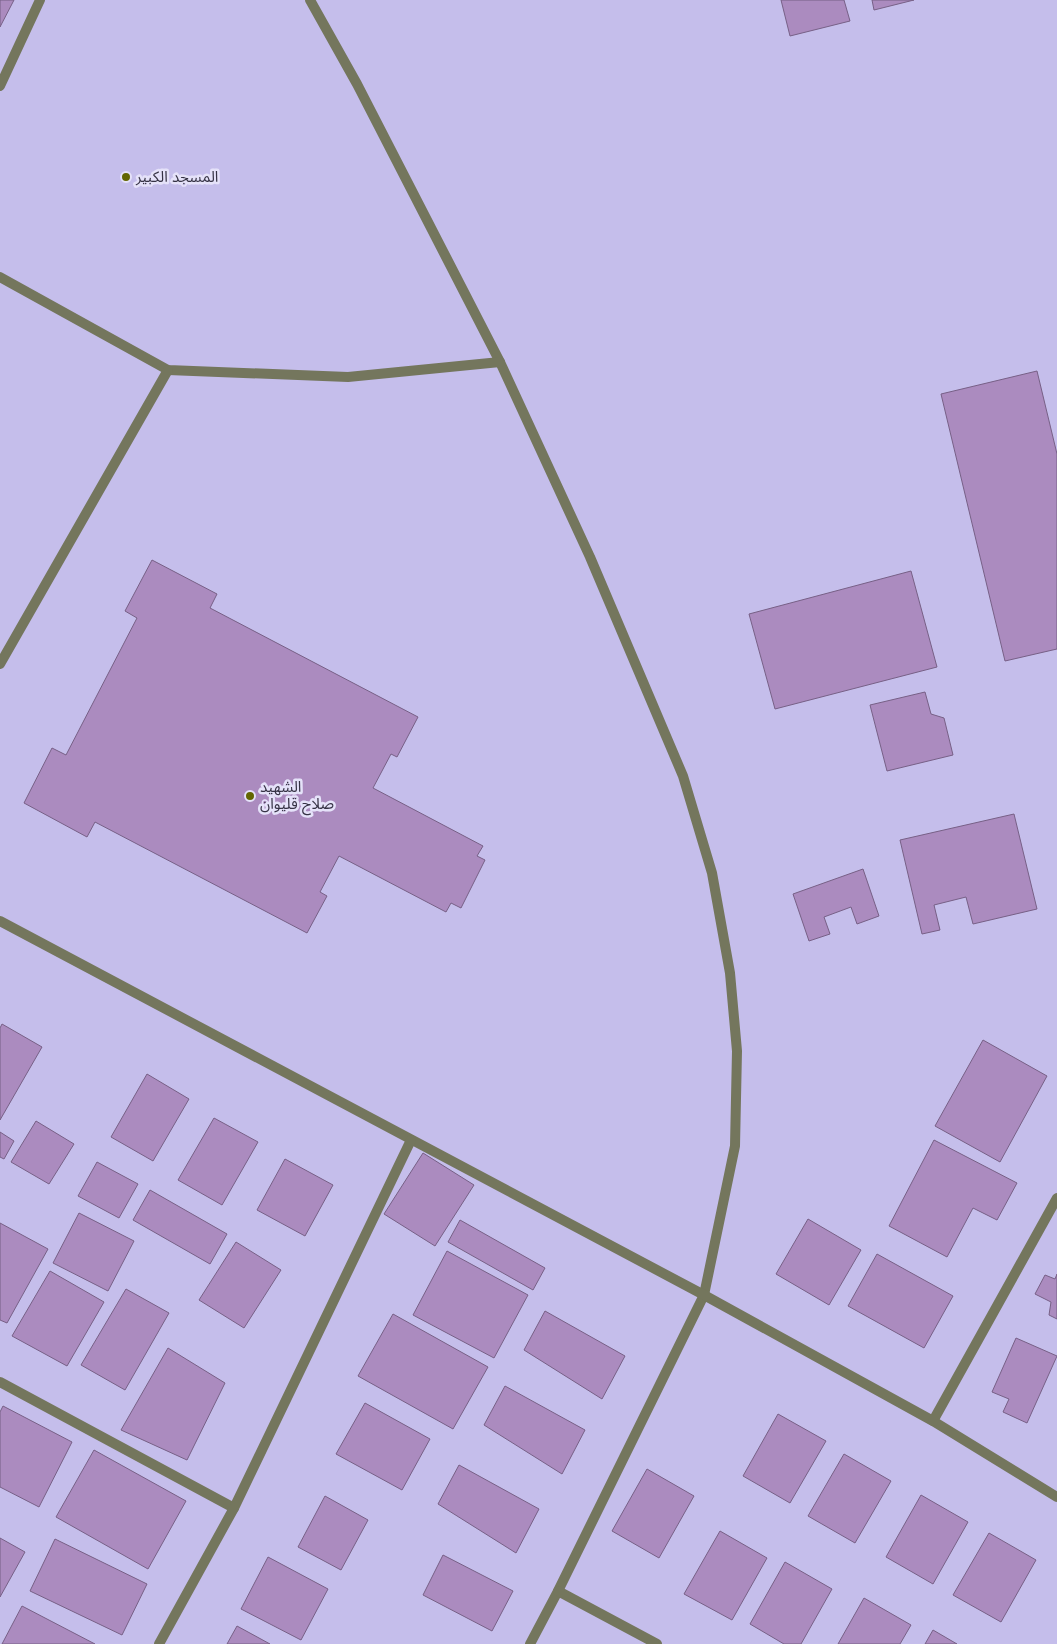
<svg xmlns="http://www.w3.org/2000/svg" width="1057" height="1644" font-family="Inter,'Noto Sans Arabic',sans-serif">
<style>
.building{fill:#ab8bbf;stroke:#776086}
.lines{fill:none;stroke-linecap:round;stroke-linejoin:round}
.minor{stroke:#74765d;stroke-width:10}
.poi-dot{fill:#636601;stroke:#e5e2f9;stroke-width:2}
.labels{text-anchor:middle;stroke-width:5;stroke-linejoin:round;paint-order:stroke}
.poi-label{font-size:15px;fill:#363345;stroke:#e5e2f9;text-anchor:start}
</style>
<rect width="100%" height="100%" fill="#c5beeb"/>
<g class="building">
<polygon points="0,0 14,0 0,27"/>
<polygon points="781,0 844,0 850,21 790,36"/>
<polygon points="872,0 914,0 874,10"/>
<polygon points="1037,371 1057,454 1057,649 1005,661 941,394"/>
<polygon points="152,560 217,594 210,608 418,717 397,757 391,754 373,788 483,846 477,856 485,860 461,908 451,903 446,912 339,856 320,892 327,896 307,933 95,822 87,837 24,803 52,748 66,755 137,618 125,611"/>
<polygon points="911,571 937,667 775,709 749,614"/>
<polygon points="925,692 931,714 944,718 953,755 887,771 870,705"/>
<polygon points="1014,814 1037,909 973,924 966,897 934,905 940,930 922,934 900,840"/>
<polygon points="863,869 879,916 857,924 851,907 824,917 830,934 809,941 793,894"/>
<polygon points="2,1024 42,1047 0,1120 0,1028"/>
<polygon points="983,1040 1047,1076 1000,1162 935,1126"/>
<polygon points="147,1074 189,1099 153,1161 111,1137"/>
<polygon points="214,1118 258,1142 222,1205 178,1180"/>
<polygon points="36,1121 74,1144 49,1184 11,1162"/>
<polygon points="0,1132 14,1141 4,1159 0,1157"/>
<polygon points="934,1140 1017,1183 997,1220 973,1208 947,1257 889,1226"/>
<polygon points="423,1153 474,1185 435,1246 384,1214"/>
<polygon points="285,1159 333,1185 305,1236 257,1210"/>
<polygon points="97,1162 138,1184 119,1218 78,1196"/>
<polygon points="150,1190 227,1234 210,1264 133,1220"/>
<polygon points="79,1213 134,1241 108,1291 53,1263"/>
<polygon points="808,1219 861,1250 829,1305 776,1274"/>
<polygon points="460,1220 545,1268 533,1290 448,1242"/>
<polygon points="0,1223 48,1249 7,1323 0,1320"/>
<polygon points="236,1242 281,1270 244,1328 199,1300"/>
<polygon points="447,1251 528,1295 494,1358 413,1315"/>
<polygon points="877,1254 953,1296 924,1348 848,1306"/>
<polygon points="50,1271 104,1302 67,1366 12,1336"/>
<polygon points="1057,1274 1057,1319 1049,1315 1051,1302 1035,1294 1045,1275 1055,1279"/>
<polygon points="126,1289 169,1313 125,1390 81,1365"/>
<polygon points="545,1311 625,1356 602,1399 524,1350"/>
<polygon points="393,1314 488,1367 453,1429 358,1376"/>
<polygon points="1016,1338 1057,1356 1027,1423 1003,1412 1009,1399 992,1392"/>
<polygon points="168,1348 225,1383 187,1460 121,1430"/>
<polygon points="505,1386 585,1430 562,1474 484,1425"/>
<polygon points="365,1403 430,1439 402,1490 336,1454"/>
<polygon points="3,1406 72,1442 39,1507 0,1487 0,1412"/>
<polygon points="778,1414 826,1441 790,1503 743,1476"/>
<polygon points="94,1450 186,1501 148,1569 56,1517"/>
<polygon points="844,1454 891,1481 855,1543 808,1516"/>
<polygon points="459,1465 539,1509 516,1553 438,1504"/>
<polygon points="647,1469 694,1496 659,1558 612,1531"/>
<polygon points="921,1495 968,1522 933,1584 886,1557"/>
<polygon points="325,1496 368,1520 341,1570 298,1547"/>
<polygon points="720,1531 767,1558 732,1620 684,1594"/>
<polygon points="989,1533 1036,1560 1001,1622 953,1595"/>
<polygon points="0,1538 25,1552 0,1597"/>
<polygon points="55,1539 147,1584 122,1635 30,1591"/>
<polygon points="443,1555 513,1591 492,1631 423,1595"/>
<polygon points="268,1557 328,1589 301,1640 241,1609"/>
<polygon points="785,1562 832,1589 801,1644 784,1644 750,1624"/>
<polygon points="864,1598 911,1625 900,1644 838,1644"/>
<polygon points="22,1606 95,1644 2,1644"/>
<polygon points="237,1626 270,1644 227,1644"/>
<polygon points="933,1630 957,1644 925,1644"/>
</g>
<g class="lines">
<g class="minor">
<polyline points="310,0 357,84 500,362 590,557 683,776 712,873 730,973 737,1051 735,1146 704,1295 558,1591 530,1644"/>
<polyline points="0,86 40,0"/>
<polyline points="0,277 168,370 348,377 500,362"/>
<polyline points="0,664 168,370"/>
<polyline points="0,921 704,1295 933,1421 1057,1497"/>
<polyline points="0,1382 234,1508"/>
<polyline points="933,1421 1057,1198"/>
<polyline points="558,1591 657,1644"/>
<polyline points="159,1644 234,1508 411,1140"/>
</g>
</g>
<g class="poi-dot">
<circle cx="126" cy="177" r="5"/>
<circle cx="250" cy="796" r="5"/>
</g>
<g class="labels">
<g class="poi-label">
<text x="136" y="182">المسجد الكبير</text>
<text x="260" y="792">الشهيد<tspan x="260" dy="17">صلاح قليوان</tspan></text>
</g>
</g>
</svg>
